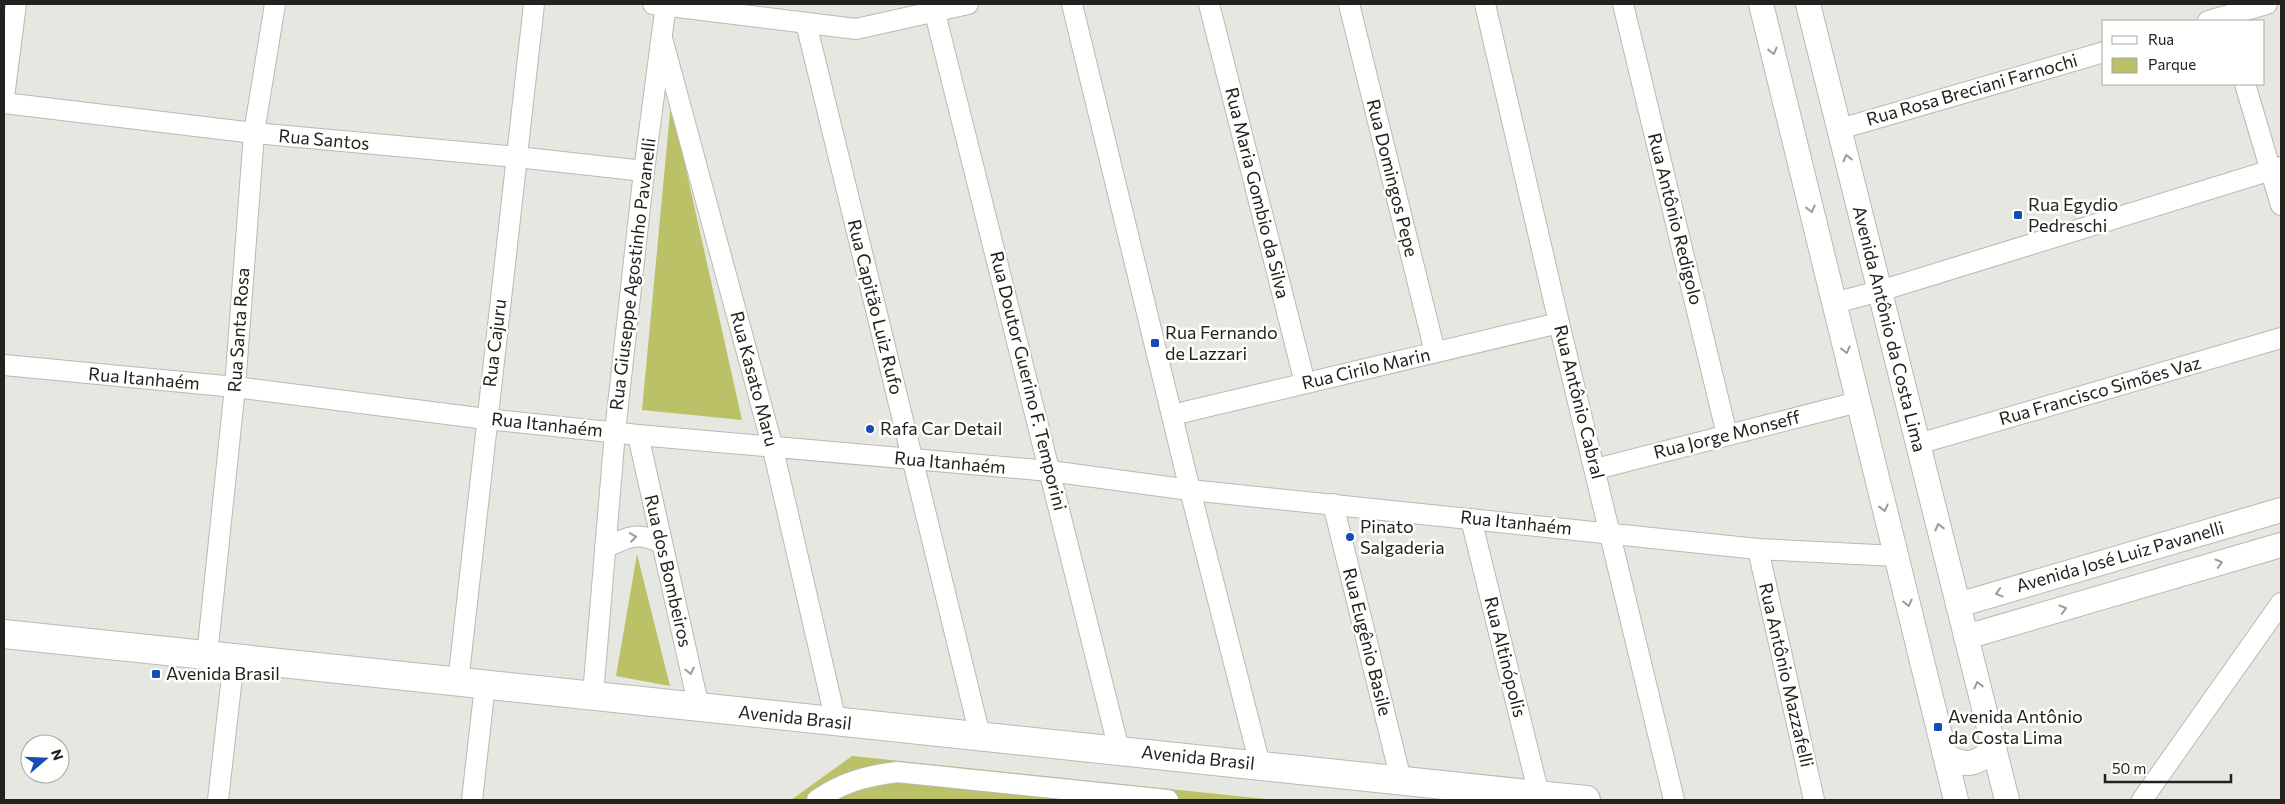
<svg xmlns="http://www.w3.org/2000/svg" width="2285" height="804" font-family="Commissioner,sans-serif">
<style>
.green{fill:#bac167}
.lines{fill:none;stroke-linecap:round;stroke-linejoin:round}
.minor-casing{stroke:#b9bab3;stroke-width:22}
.tertiary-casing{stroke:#b9bab3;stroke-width:26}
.secondary-casing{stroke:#b9bab3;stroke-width:30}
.minor{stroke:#fff;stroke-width:20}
.tertiary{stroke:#fff;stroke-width:24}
.secondary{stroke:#fff;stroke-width:28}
.oneway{stroke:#9c9c9a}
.poi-dot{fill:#184bb8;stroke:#fffffe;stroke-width:2}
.labels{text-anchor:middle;stroke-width:5;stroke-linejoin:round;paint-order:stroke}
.street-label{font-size:18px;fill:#22221f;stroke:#fffffe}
.poi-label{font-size:18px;fill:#22221f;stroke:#fffffe;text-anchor:start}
</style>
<rect width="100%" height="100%" fill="#e6e7e0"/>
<g class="green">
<polygon points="671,102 742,420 642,410"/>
<polygon points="637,554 670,686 616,676"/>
<polygon points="852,756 1274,800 791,800"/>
</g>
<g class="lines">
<defs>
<g id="minor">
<polyline points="653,4 856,29 968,4"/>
<polyline points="1072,4 1190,490 1260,765"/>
<polyline points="1209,4 1305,383"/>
<polyline points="1349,4 1435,352"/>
<polyline points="1485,4 1559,323 1674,800"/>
<polyline points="1623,4 1727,435"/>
<polyline points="935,13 1119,750"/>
<polyline points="2208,21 2267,4"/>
<polyline points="806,23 980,736"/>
<polyline points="662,38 772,445 836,722"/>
<polyline points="2245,84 2281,205"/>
<polyline points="4,97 16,4"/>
<polyline points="4,103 254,133 517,157 644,171"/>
<polyline points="1840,129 2104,52"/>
<polyline points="1834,303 1880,291 2281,167"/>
<polyline points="4,365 235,387 486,419 638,435 1050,471 1190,490 1758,549 1896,556"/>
<polyline points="1172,415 1559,323"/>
<polyline points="638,435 699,708"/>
<polyline points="1918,444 2281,338"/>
<polyline points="1596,469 1858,402"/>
<polyline points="1333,504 1401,780"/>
<polyline points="1471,519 1539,795"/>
<path d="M605,548C627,537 638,531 661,543"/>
<polyline points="1758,549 1814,800"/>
<polyline points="207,656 235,387 254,133 275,4"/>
<polyline points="458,683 534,4"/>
<polyline points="593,695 615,432 644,171 666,4"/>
<polyline points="218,800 234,659"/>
<polyline points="472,800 485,685"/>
<path d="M817,800C843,782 866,776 897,772L1168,800"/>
<polyline points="2142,800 2281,603"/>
</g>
<g id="tertiary">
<polyline points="1761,4 1956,800"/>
<polyline points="1808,4 2007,800"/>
<polyline points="1958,605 2281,510"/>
<polyline points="1966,637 2281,545"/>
<path d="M1945,755C1966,768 1976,765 1994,749"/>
</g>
<polyline id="secondary" points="4,634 1586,800"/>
</defs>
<use href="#minor" class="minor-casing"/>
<use href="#tertiary" class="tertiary-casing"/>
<use href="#secondary" class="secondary-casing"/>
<use href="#minor" class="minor"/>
<use href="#tertiary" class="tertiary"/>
<use href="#secondary" class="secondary"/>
</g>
<defs><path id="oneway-chevron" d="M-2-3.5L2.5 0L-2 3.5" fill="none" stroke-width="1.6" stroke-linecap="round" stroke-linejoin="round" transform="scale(1.25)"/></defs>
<g class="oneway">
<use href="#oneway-chevron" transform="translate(1773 51) rotate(76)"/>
<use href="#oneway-chevron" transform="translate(1847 158) rotate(-104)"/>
<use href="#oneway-chevron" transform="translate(1811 209) rotate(76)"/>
<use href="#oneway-chevron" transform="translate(1846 350) rotate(76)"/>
<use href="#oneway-chevron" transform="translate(1884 508) rotate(76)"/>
<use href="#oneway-chevron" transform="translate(1939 527) rotate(-104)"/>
<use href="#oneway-chevron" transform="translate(633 537) rotate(-8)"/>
<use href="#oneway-chevron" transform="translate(2219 563) rotate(-16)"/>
<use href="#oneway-chevron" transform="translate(1999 593) rotate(164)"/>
<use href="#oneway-chevron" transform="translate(1908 603) rotate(76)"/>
<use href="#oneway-chevron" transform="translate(2063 609) rotate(-16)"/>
<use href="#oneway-chevron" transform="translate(690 671) rotate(77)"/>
<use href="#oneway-chevron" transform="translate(1978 685) rotate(-104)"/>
</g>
<g class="poi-dot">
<rect x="2013" y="210" width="10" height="10" rx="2.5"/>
<rect x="1150" y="338" width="10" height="10" rx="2.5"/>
<circle cx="870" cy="429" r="5"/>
<circle cx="1350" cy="537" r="5"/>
<rect x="151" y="669" width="10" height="10" rx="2.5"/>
<rect x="1933" y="722" width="10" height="10" rx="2.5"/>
</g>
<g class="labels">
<g class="street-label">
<text transform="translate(1972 90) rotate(-16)" y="6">Rua Rosa Breciani Farnochi</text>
<text transform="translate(324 140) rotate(5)" y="6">Rua Santos</text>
<text transform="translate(1392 178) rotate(76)" y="6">Rua Domingos Pepe</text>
<text transform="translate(1257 193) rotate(76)" y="6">Rua Maria Gombio da Silva</text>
<text transform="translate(1675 219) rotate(76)" y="6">Rua Antônio Redigolo</text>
<text transform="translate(633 274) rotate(-83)" y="6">Rua Giuseppe Agostinho Pavanelli</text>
<text transform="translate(875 307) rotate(76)" y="6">Rua Capitão Luiz Rufo</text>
<text transform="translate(1889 329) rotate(76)" y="6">Avenida Antônio da Costa Lima</text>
<text transform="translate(239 330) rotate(-86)" y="6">Rua Santa Rosa</text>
<text transform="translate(495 343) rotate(-83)" y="6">Rua Cajuru</text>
<text transform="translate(1366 369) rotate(-13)" y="6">Rua Cirilo Marin</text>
<text transform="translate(144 379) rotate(5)" y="6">Rua Itanhaém</text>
<text transform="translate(754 379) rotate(75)" y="6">Rua Kasato Maru</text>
<text transform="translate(1028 381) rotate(76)" y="6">Rua Doutor Guerino F. Temporini</text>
<text transform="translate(2100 391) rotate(-16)" y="6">Rua Francisco Simões Vaz</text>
<text transform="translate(1579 402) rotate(76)" y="6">Rua Antônio Cabral</text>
<text transform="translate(547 425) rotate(6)" y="6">Rua Itanhaém</text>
<text transform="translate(1727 435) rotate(-14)" y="6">Rua Jorge Monseff</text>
<text transform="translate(950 463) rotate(5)" y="6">Rua Itanhaém</text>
<text transform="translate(1516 523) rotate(6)" y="6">Rua Itanhaém</text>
<text transform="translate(2120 557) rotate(-16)" y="6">Avenida José Luiz Pavanelli</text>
<text transform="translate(668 571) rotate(77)" y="6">Rua dos Bombeiros</text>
<text transform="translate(1367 642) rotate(76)" y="6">Rua Eugênio Basile</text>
<text transform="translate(1505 657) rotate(76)" y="6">Rua Altinópolis</text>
<text transform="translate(1786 675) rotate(77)" y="6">Rua Antônio Mazzafelli</text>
<text transform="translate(795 718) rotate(6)" y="6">Avenida Brasil</text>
<text transform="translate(1198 758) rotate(6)" y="6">Avenida Brasil</text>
</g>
<g class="poi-label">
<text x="2028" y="211">Rua Egydio<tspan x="2028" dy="21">Pedreschi</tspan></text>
<text x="1165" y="339">Rua Fernando<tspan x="1165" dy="21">de Lazzari</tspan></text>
<text x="880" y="435">Rafa Car Detail</text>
<text x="1360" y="533">Pinato<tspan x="1360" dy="21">Salgaderia</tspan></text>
<text x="166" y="680">Avenida Brasil</text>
<text x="1948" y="723">Avenida Antônio<tspan x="1948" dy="21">da Costa Lima</tspan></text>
</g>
</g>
<rect width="2285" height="804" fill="none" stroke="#22221f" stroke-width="10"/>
<rect x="2102" y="20" width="162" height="65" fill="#fffffe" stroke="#a7a7a5"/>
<rect x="2112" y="36" width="25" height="8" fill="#ffffff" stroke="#a7a7a5"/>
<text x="2148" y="45" font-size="15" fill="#22221f">Rua</text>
<rect x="2112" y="58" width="25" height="15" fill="#bac167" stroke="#a7a7a5"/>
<text x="2148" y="70" font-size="15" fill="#22221f">Parque</text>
<g transform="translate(45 759) rotate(71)"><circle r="24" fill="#fffffe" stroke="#a7a7a5"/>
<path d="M0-4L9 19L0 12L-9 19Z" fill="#184bb8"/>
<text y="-8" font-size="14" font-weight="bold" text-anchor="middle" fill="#22221f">N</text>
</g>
<path d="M2105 774v8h126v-8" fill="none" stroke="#22221f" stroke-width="2.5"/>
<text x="2112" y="774" font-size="15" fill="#22221f" stroke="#fffffe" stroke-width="4" paint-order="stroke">50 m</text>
</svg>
